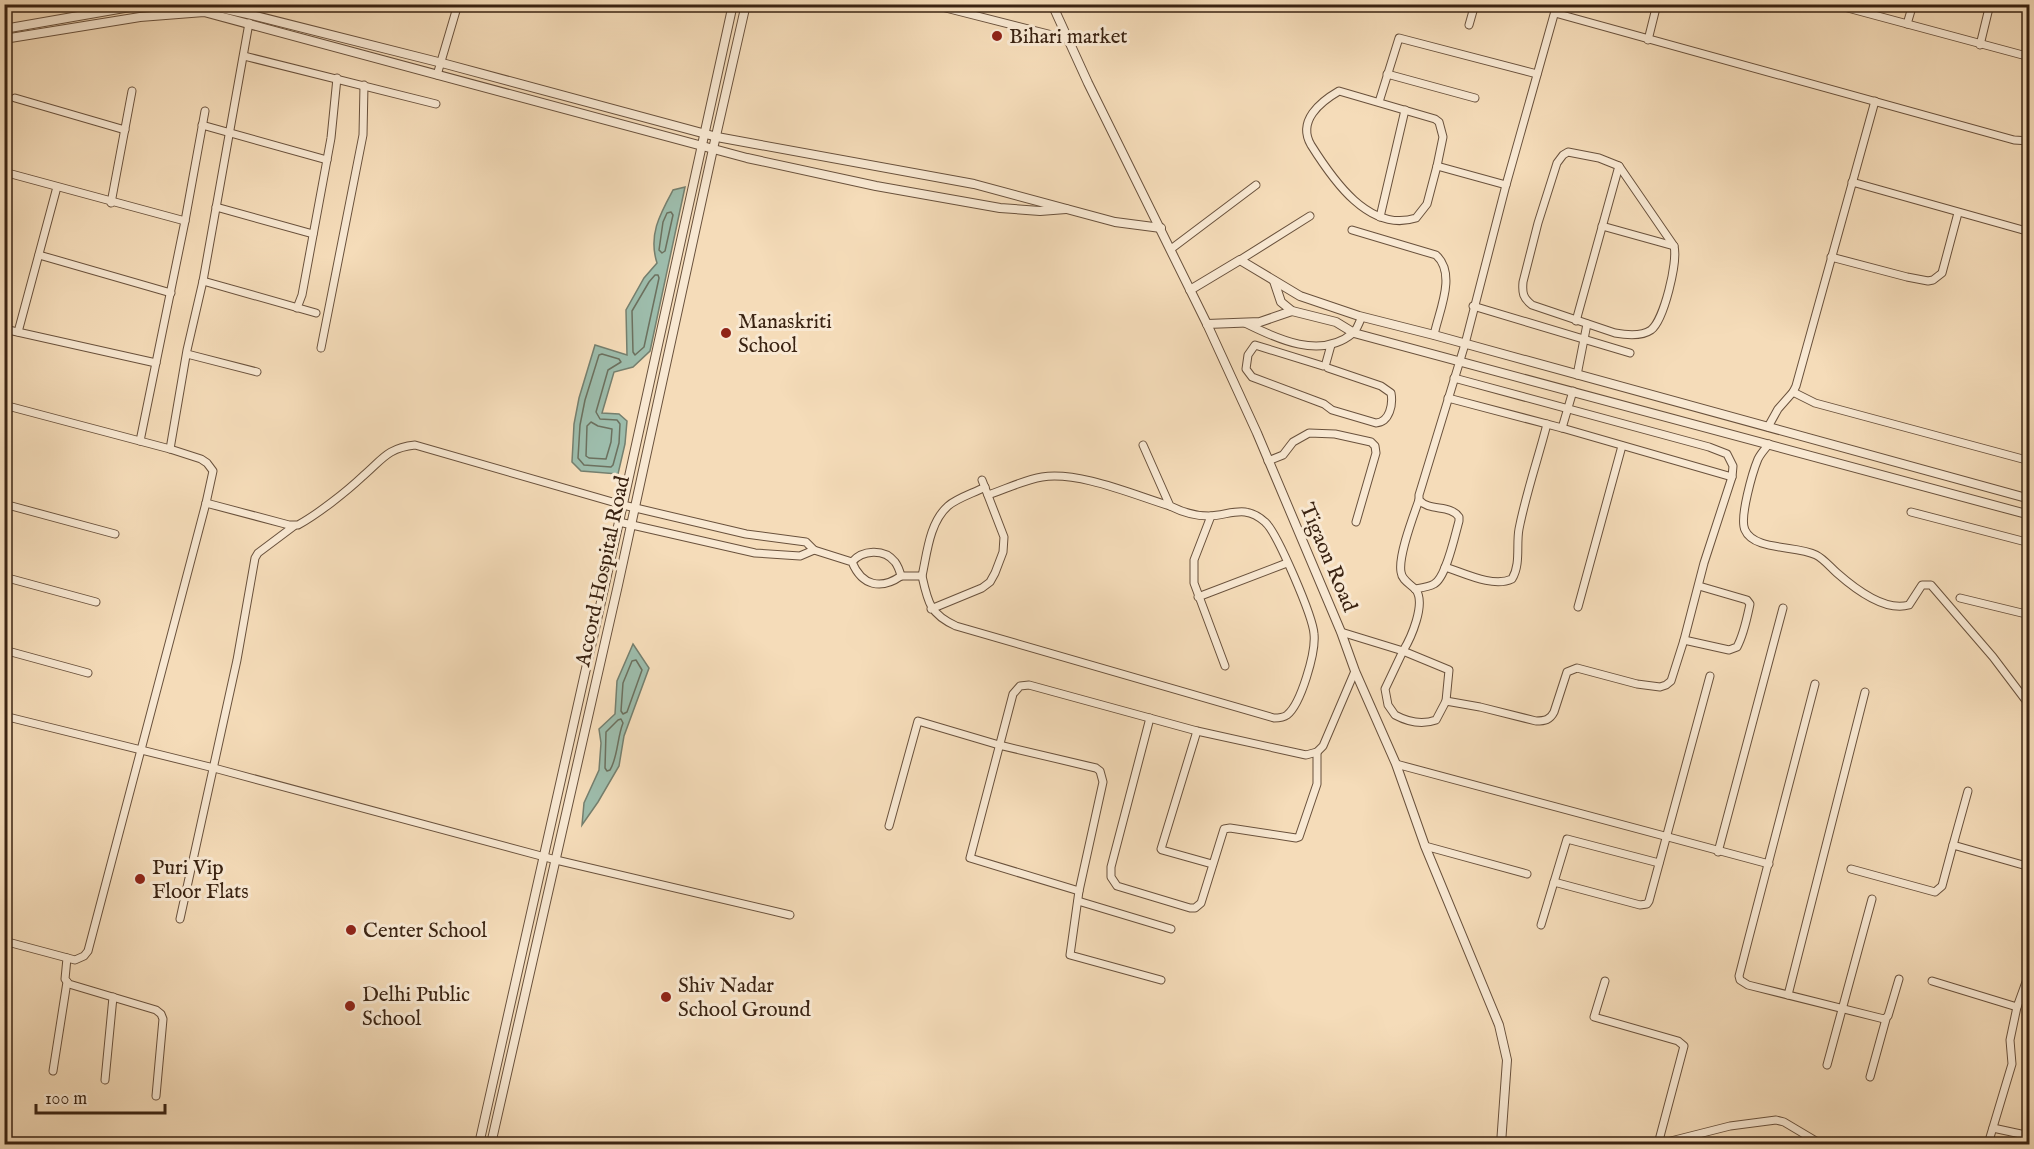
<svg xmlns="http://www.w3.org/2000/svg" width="2034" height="1149" font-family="'IM FELL English',serif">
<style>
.water{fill:#9dbcab;stroke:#757f6e;stroke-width:1.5}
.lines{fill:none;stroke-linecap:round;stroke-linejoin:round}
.shore{stroke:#6c705e;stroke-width:1.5}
.minor-casing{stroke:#69513c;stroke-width:9}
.tertiary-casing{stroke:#69513c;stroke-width:10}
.minor{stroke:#f8e8d2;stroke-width:7}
.tertiary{stroke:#f8e8d2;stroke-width:8}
.poi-dot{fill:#8f2418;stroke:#f8e8d2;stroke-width:2}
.labels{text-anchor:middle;stroke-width:6;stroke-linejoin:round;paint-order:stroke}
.poi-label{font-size:21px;fill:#3a2312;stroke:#f8e8d2;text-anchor:start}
.street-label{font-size:21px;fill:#3a2312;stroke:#f8e8d2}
</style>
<rect width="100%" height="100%" fill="#f5dcb9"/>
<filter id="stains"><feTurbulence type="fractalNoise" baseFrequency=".00333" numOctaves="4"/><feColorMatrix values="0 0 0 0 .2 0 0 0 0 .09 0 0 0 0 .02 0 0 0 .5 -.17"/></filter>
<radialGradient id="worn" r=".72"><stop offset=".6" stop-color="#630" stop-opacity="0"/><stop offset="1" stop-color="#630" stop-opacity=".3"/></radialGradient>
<g class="water">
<path d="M685,187L650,351L633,367L614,372L602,413L619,414L627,421L625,444L618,474L581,471L572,462L574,424L579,398L595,345L627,355L626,310L644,278L657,263C648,235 660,214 673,190Z"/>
<polygon points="633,644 649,668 624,736 619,766 598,802 582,825 584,803 599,770 601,743 599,729 615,714 617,681"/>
</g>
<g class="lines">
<g class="shore">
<polygon points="671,212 673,215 665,251 662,253 659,250 663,222 667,213"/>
<polygon points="655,275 658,275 659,278 644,347 635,355 633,352 632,311 649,282"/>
<polygon points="602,354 619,359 621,362 608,370 596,412 600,419 617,420 620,424 619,443 613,465 611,467 584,465 578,458 580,425 585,400 599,355"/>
<polygon points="591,422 598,426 612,429 611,442 606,459 589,458 586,456 587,426"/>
<polygon points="636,660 642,670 627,712 623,714 621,711 623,683 632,661"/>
<path d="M621,719L623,723C617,738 618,757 610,770L607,771L605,768L606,732L618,720Z"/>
</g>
<defs>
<g id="minor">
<polyline points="930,4 1068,39"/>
<polyline points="1833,4 2030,57"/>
<polyline points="1555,13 2014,140 2030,141"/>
<polyline points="1907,24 1913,4"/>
<polyline points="1469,25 1475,4"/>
<polyline points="1648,40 1657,4"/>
<polyline points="1980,45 1990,4"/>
<polyline points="244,56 436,104"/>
<polyline points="1387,74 1475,98"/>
<polyline points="437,75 458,4"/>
<path d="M1339,91L1435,119L1439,122L1443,137L1437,166L1427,204L1416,218C1369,233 1333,180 1311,145C1297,121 1320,102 1339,91Z"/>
<polyline points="15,98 125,130"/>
<polyline points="1379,102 1399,38 1537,74"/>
<polyline points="202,125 327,160"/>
<path d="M1568,152L1599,158L1619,166L1674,246C1678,262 1664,320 1651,330C1641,337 1626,335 1615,333L1532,305C1523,298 1522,293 1523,282L1538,223L1557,163L1563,155Z"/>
<polyline points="1437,166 1506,185"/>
<polyline points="4,172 185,221"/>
<polyline points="1852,182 2030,232"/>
<polyline points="111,203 132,91"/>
<polyline points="216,207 313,234"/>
<polyline points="1380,217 1405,110"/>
<polyline points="1602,226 1674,246"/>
<path d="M1352,230L1436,255C1457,274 1439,311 1434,335"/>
<polyline points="1171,249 1256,185"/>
<polyline points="39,255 171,293"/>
<polyline points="1831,257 1907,277 1928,281 1933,280 1942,273 1958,213"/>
<polyline points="1240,260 1310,216"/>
<polyline points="203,281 316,313"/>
<polyline points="1473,306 1630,353"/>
<polyline points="297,308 302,295 331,138 337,78"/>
<polyline points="1576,321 1619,166"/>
<path d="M1245,323C1277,339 1321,360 1353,333C1357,330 1359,322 1362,317"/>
<polyline points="4,329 156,363"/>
<polyline points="18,332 57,187"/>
<polyline points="321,348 363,135 364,85"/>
<polyline points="187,354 257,372"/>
<polyline points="1326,363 1331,345"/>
<path d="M1323,366L1255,345L1248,355L1246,369L1252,377L1324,404L1332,410L1376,423C1390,422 1393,404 1391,393L1381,386L1328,368"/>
<polyline points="1577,375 1587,324"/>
<polyline points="1793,392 1815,403 2030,461"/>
<polyline points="1448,398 1562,428 1732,477"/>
<polyline points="4,405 170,449 201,459 207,463 213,471 206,503 88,951 84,956 75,960 4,941"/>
<polyline points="1768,427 1778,409 1793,392 1796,386 1875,101"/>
<polyline points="1562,428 1573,391"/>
<polyline points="140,441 185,221 205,111"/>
<path d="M1769,444C1765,449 1761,453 1758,459C1753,471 1739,518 1745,530C1754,551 1797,545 1816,555C1824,559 1830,567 1837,573C1854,588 1885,612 1909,605L1922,585H1931L1993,657L2030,706"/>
<polyline points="170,449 187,350 203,281 249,23"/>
<polyline points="1268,461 1283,455 1293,442 1309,433 1335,434 1371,442 1375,446 1376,453 1356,522"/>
<path d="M988,495C1006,489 1024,480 1042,477C1079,471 1134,495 1170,506"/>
<path d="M1419,500C1413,517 1398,556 1401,572C1402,581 1411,584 1416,590C1426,604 1411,638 1403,651L1449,670L1446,701"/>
<path d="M206,503L289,525H298C318,514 346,492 363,476C382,460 387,448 415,445L623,505L746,534L806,542L814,550L800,556L755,553L619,522"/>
<polyline points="4,504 115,534"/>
<polyline points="1911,512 2030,543"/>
<polyline points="1211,516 1194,560 1194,583 1225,666"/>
<path d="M814,550L852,562C862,586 881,590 901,576C900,572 898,566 895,562C884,548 862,550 852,562"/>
<path d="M1445,567C1464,573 1493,588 1512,579C1521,564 1516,545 1519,529C1526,493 1538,459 1547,424"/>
<path d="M901,576H922C928,603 930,614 956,626L1274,718C1279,718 1283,718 1287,715C1301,704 1316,652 1314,634C1313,617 1277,532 1265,522C1245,504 1231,515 1209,516C1195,516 1182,512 1170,506L1143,445"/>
<path d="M922,576C927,554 929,523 948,506C957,498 974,493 985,487"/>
<polyline points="4,577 96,602"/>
<path d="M1415,589C1421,588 1429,587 1434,584C1446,578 1455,535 1459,521V517C1450,504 1430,512 1419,500V495L1465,344L1506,185L1557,4"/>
<polyline points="1198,597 1287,563"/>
<polyline points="1960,598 2030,615"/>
<polyline points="1578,607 1622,446"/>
<polyline points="931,609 982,588 990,582 995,573 1003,552 1004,537 982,480"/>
<path d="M1341,632L1403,651L1385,689L1388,705L1395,715C1408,722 1422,725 1436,720L1446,701L1480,707L1536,721C1545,721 1550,720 1554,712L1567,672L1577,668L1637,684L1660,687L1666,685L1671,681L1684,640L1704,563L1732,477L1733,466L1727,454L1709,447L1454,378"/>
<path d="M1684,640L1729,650L1737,647C1744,634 1747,618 1750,604L1747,600L1699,586"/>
<polyline points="4,650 88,673"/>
<polyline points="1815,684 1748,941 1739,976 1740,980 1748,985 1884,1019 1888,1016 1899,979"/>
<polyline points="4,716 214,768 556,860 790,915"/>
<polyline points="1150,718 1111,867 1111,877 1117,886 1190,908 1195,908 1201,903 1224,829 1230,828 1296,838 1299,837 1317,784 1317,752"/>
<polyline points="1197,731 1161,849 1162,850 1212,864"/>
<polyline points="1396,764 1769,864"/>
<polyline points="889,826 918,721 999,745 1096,768 1100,771 1103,782 1079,891 1070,955 1161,980"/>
<polyline points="1953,845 1968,791"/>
<polyline points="1425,846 1527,874"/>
<polyline points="1718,852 1783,608"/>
<polyline points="1851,869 1935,892 1942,886 1953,845 2030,867"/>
<polyline points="1554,882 1640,905 1647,904 1649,901 1710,676"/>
<polyline points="1079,891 970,858 1013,694 1020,686 1029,685 1197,731 1306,755 1317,752 1323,746 1355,671"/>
<polyline points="1078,901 1171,929"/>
<polyline points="180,919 237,660 255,558 258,553 294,526"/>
<polyline points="1541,925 1567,839 1659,863"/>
<polyline points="67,958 65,979 69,984 156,1010 161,1014 163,1019 156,1096"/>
<polyline points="1605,981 1594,1017 1678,1041 1684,1046 1658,1144"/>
<polyline points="1932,981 2017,1007"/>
<polyline points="1788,995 1865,692"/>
<polyline points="1827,1065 1872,899"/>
<polyline points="53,1071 67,982"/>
<polyline points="1870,1077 1886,1019"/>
<polyline points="105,1080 113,997"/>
<polyline points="1993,1128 2030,1136"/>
<polyline points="1659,1144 1730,1126 1776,1120 1784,1122 1821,1144"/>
<polyline points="1988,1144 2012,1064 2010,1040 2017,1007 2030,971"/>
</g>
<g id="tertiary">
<polyline points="203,4 252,15 442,63 717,137 974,184 1115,222 1161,228"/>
<polyline points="1052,4 1088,83 1207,324 1257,433 1341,632 1355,671 1396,764 1425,846 1499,1025 1507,1060 1501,1144"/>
<polyline points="4,29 130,7 169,4"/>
<polyline points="4,39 140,17 204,12 747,158 876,186 1000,208 1040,211 1066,209"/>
<polyline points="1274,281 1281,302 1292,311 1336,322 1354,333 2030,515"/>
<polyline points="1190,290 1240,260 1300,296 1359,316 1434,335 2030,499"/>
<polyline points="1207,324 1260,322 1292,311"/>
<polyline points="479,1144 619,522 733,4"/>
<polyline points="491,1144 618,585 713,149 746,4"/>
</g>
</defs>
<use href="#minor" class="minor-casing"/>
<use href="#tertiary" class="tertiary-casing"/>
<use href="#minor" class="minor"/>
<use href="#tertiary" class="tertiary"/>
</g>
<g class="poi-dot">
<circle cx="997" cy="36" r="6"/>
<circle cx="726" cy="333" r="6"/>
<circle cx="140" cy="879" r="6"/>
<circle cx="351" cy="930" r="6"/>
<circle cx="666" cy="997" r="6"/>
<circle cx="350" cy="1006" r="6"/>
</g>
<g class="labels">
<g class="poi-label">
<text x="1009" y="43">Bihari market</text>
<text x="738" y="328">Manaskriti<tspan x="738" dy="24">School</tspan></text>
<text x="152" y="874">Puri Vip<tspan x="152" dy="24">Floor Flats</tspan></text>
<text x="363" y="937">Center School</text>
<text x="678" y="992">Shiv Nadar<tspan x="678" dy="24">School Ground</tspan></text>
<text x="362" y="1001">Delhi Public<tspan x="362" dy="24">School</tspan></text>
</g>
<g class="street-label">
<text transform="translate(1329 557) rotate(67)" y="7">Tigaon Road</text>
<text transform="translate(602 571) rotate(-78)" y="7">Accord Hospital Road</text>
</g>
</g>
<rect width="2034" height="1149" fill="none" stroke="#f5dcb9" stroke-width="24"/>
<rect x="6" y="6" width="2022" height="1137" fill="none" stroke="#3a2312" stroke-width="3"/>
<rect x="12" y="12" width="2010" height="1125" fill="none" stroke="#3a2312" stroke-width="1.5"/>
<path d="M36 1104v9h129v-9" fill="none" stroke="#3a2312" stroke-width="3"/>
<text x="45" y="1104" font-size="18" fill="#3a2312" stroke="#f8e8d2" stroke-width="4.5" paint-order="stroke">100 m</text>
<rect width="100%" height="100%" filter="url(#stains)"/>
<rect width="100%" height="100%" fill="url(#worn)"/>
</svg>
